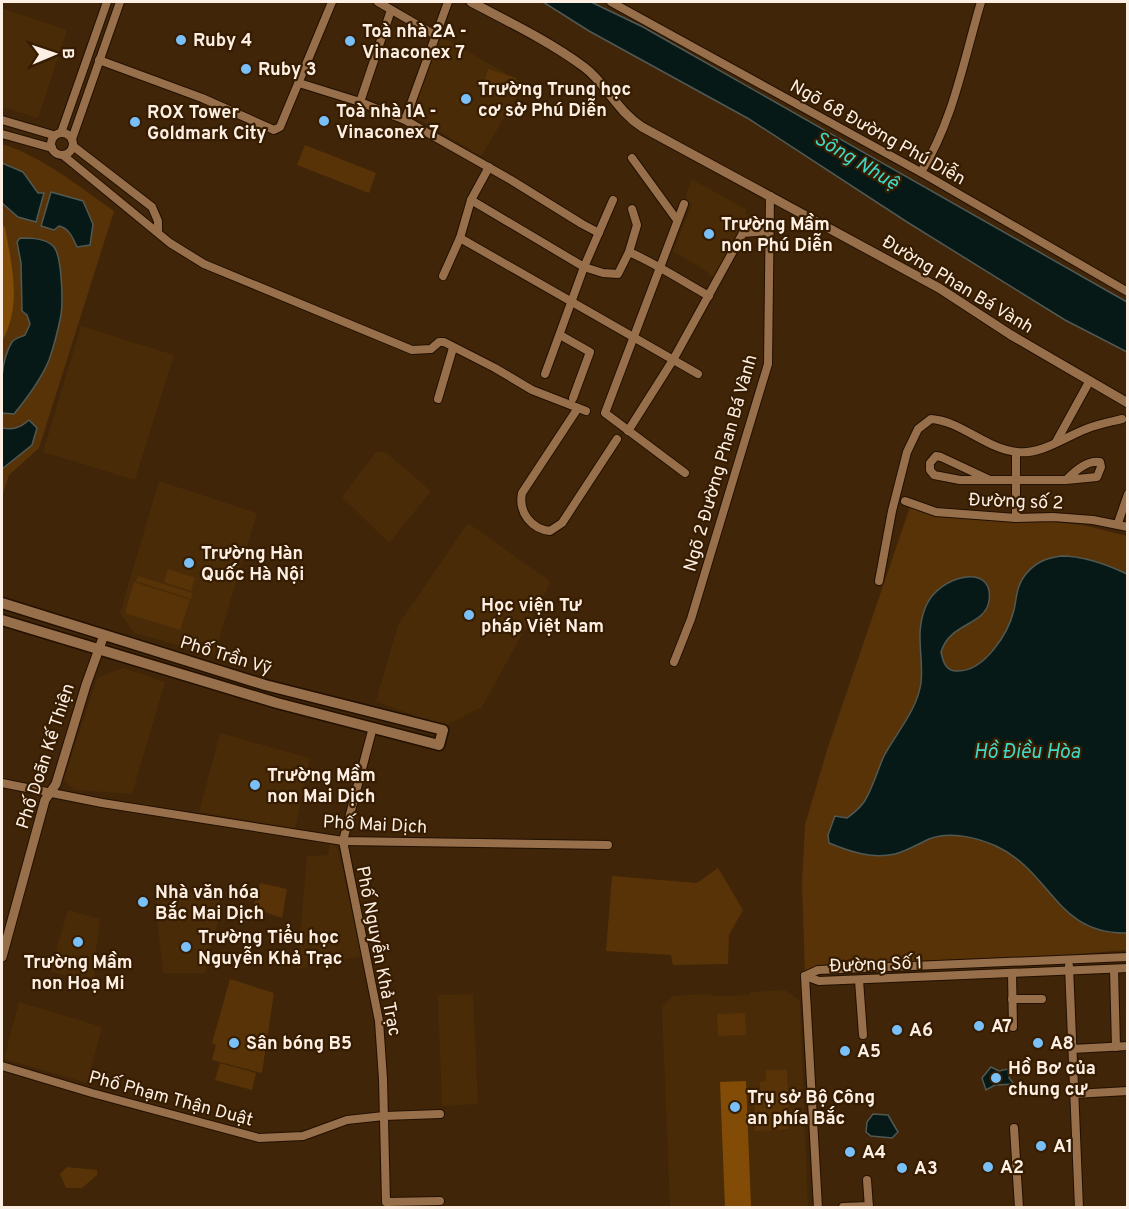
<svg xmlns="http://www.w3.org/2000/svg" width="1129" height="1209" font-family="Overpass,sans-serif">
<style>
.built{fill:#4a2b07}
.green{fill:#583308}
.forest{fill:#824c06}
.water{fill:#061916;stroke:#505954;stroke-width:1.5}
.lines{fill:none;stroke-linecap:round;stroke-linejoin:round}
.minor-casing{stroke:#221000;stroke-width:10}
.tertiary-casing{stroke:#221000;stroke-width:11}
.secondary-casing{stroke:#221000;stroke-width:13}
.minor{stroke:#976f4a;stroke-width:8}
.tertiary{stroke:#976f4a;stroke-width:9}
.secondary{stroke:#976f4a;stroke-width:10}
.poi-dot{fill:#79bff8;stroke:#361c00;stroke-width:2}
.labels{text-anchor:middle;stroke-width:4.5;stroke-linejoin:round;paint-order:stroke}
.poi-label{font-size:18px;font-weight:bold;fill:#fdefe3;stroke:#361c00;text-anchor:start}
.street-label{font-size:18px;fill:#fdefe3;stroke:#361c00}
.water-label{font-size:20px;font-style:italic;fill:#3fd9c8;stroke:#361c00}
</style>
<rect width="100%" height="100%" fill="#402508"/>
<g class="built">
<polygon points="2,8 67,30 38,118 2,107"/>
<polygon points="439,35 525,84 481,156 410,114"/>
<polygon points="691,179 747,210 745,213 749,216 714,278 708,275 709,273 673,251 692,204 685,200"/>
<polygon points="81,326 174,355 135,480 43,452"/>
<polygon points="376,452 385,452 431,491 389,543 342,497"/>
<polygon points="159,481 257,513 214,655 134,633 120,613"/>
<polygon points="468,523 551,582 482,707 443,727 376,701 398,625"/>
<polygon points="123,668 165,682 132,794 74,790 64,779 97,678"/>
<polygon points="220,733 310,758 295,829 199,812"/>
<polygon points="330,842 338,849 362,956 297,969 307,856 328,855"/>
<polygon points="156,885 219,894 218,920 205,973 163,973 157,918"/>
<polygon points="68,910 100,919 94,965 95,980 88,982 50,971"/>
<polygon points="785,990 800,1001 808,1207 670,1207 662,1007 673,996 710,994 713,996 748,995 751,992"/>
<polygon points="473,994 478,1104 442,1106 438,995"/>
<polygon points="19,1002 102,1027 87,1083 4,1059"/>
</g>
<g class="green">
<polygon points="488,69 516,78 511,93 483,85"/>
<path d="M2,144C43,157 78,186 114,211L39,448L9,475L2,497Z"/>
<polygon points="305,145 376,173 369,193 297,165"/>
<polygon points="910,507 1083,525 1127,536 1127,950 805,976 802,883 805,825 828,747"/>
<polygon points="168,569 195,578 191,591 164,582"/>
<polygon points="138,576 192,593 191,599 136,581"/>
<polygon points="134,582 190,600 180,630 125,613"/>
<polygon points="718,868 743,910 729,935 728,964 673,965 671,955 606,951 612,876 697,883"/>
<polygon points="260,883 287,889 282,918 253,908"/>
<polygon points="230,979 274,993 262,1073 212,1060 216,1045 212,1043"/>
<polygon points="745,1013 746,1035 718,1036 717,1014"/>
<polygon points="220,1063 256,1073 252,1090 215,1080"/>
<polygon points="766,1070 787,1070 789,1129 755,1131 754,1098 760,1098 760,1082 766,1081"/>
<polygon points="67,1167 97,1170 97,1175 82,1188 66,1188 60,1174"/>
</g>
<g class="forest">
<path d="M2,223L5,228C12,266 22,306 2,341Z"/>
<polygon points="746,1081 751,1207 725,1207 720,1082"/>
</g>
<g class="water">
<polygon points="543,2 591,2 643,27 1127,302 1127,352 1065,320 907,222 749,119 589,31"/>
<polygon points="2,163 23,172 38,193 44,193 36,222 18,217 2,203"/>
<path d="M51,192L83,201L93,224L90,245L77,247C73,238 69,228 59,226L54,230L41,226Z"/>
<path d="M20,238C31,238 46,238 54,247C62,257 63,302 61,315C58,330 54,346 49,360C41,380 27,398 14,414L2,413C1,389 0,361 12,342C15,338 21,337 25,335L30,324L27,315L22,311L21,263L17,242Z"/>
<path d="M29,420L37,428L32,445L2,469V428C13,430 20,428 29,420Z"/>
<path d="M1061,556C1084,556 1106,564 1127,574V933C1056,935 1052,872 996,846C976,837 949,831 929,839C918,844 907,851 895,854C872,859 851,852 829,843L828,835L835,816L847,818C854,813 859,809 864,802C873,788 877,771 884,756C897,732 917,710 921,683C924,655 914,634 926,606C939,575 995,562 989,601C985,626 950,622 941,652C943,661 945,671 957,671C984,672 1008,634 1014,610C1017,597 1016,587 1025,575C1035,563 1045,558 1061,556Z"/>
<polygon points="991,1067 999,1071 1008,1069 1011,1072 1009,1078 1014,1084 995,1085 986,1090 982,1078"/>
<polygon points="873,1114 888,1115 898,1132 892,1138 871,1136 866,1132 867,1122"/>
</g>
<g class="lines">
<defs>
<g id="minor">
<polyline points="378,2 435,35"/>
<polyline points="611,2 924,174 1128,292"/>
<polyline points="99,60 202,98 274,130 280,127 332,2"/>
<polyline points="299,83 360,102 405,120 511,180 582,224 599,233"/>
<polyline points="360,102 391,10"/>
<polyline points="2,120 53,135"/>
<polyline points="405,120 448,2"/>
<circle cx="62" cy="144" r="11"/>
<polyline points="61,133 107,2"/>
<polyline points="2,134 52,148"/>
<polyline points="72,139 120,2"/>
<polyline points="73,146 152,207 158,221 158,232"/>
<polyline points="64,156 170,243 204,264 412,350 431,349 439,342 444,342 495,368 532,390 586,411"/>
<polyline points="632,158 677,220"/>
<path d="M921,172C953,122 964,59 981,2"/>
<polyline points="471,200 584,267 603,273 618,274 629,252 637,225 632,209"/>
<polyline points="684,204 605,413 685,473"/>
<polyline points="460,238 698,374"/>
<path d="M629,252C657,264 682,281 709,296"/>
<polyline points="443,276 460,238 471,200 489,167"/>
<polyline points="560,335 590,352 573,398"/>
<polyline points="545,374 584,267 613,200"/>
<polyline points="438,399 453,348"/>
<path d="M578,408L522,493C518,513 532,529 550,531L562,523L617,439"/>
<polyline points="628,431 673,360 743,233 769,231"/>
<polyline points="1056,442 1089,382"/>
<path d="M988,479L941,457L936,456L930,463V470L934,475L960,480H1066L1097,477L1101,467L1100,462C1087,460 1075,471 1066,480"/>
<polyline points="905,501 936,512 1016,518 1053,517 1093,520 1128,527"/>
<polyline points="1016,518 1016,452"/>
<polyline points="1118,523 1128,494"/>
<path d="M879,581L892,511L907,452L918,429L931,419C961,421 986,449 1017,452C1041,455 1065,437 1086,429C1098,424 1110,422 1122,419"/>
<polyline points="674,662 691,619 768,364 770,196"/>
<polyline points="373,727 343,841 379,1021 383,1079 386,1202 440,1201"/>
<polyline points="2,783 102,803 343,841 608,845"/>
<polyline points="1069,966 1079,1208"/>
<polyline points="1114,969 1116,1047"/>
<polyline points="1012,973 1013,1027"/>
<polyline points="805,976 819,981 1128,968"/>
<polyline points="805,976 818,970 1128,957"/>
<polyline points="805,976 818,1208"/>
<polyline points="859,980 863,1035"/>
<polyline points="1012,999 1042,999"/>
<polyline points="1072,1049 1128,1046"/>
<polyline points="2,1066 92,1093 259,1138 303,1136 347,1120 384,1116 440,1114"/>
<polyline points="1074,1094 1128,1091"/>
<polyline points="1014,1128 1019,1208"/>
<polyline points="867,1180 869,1208"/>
<polyline points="843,1207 869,1206"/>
</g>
<g id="tertiary">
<path d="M471,2C509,22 549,41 584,67C606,83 616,110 642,127L939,288L1011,335L1128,403"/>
<polyline points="2,957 45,800 56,784 86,685 104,635"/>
</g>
<polyline id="secondary" points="2,603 265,685 443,730 439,745 277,703 2,620"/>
</defs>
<use href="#minor" class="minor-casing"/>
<use href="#tertiary" class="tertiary-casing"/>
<use href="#secondary" class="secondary-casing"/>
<use href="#minor" class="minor"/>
<use href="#tertiary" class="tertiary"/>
<use href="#secondary" class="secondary"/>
</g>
<g class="poi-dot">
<circle cx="181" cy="40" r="6"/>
<circle cx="350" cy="41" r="6"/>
<circle cx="246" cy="69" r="6"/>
<circle cx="466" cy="99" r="6"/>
<circle cx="324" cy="121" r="6"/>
<circle cx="135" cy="122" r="6"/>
<circle cx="709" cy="234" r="6"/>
<circle cx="189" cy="563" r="6"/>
<circle cx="469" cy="615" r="6"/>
<circle cx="255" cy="785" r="6"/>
<circle cx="143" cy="902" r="6"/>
<circle cx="78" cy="942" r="6"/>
<circle cx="186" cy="947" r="6"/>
<circle cx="979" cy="1026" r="6"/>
<circle cx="897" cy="1030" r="6"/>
<circle cx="234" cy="1043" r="6"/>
<circle cx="1038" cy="1043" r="6"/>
<circle cx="845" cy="1051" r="6"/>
<circle cx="996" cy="1078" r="6"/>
<circle cx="735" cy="1107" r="6"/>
<circle cx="1041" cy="1146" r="6"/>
<circle cx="850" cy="1152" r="6"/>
<circle cx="988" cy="1167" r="6"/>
<circle cx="902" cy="1168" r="6"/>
</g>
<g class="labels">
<g class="poi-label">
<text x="362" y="37">Toà nhà 2A -<tspan x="362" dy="21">Vinaconex 7</tspan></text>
<text x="193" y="46">Ruby 4</text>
<text x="258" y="75">Ruby 3</text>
<text x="478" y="95">Trường Trung học<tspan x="478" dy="21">cơ sở Phú Diễn</tspan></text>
<text x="336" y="117">Toà nhà 1A -<tspan x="336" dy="21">Vinaconex 7</tspan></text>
<text x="147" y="118">ROX Tower<tspan x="147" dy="21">Goldmark City</tspan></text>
<text x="721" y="230">Trường Mầm<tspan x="721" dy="21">non Phú Diễn</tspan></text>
<text x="201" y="559">Trường Hàn<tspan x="201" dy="21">Quốc Hà Nội</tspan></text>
<text x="481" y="611">Học viện Tư<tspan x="481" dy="21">pháp Việt Nam</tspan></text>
<text x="267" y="781">Trường Mầm<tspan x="267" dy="21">non Mai Dịch</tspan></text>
<text x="155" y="898">Nhà văn hóa<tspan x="155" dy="21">Bắc Mai Dịch</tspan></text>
<text x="198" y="943">Trường Tiểu học<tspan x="198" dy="21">Nguyễn Khả Trạc</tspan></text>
<text x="78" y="968" text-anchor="middle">Trường Mầm<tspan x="78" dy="21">non Hoạ Mi</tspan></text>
<text x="991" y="1032">A7</text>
<text x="909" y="1036">A6</text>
<text x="246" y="1049">Sân bóng B5</text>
<text x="1050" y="1049">A8</text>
<text x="857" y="1057">A5</text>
<text x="1008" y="1074">Hồ Bơ của<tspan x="1008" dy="21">chung cư</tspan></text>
<text x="747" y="1103">Trụ sở Bộ Công<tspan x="747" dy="21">an phía Bắc</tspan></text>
<text x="1053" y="1152">A1</text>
<text x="862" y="1158">A4</text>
<text x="1000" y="1173">A2</text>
<text x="914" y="1174">A3</text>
</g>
<g class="street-label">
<text transform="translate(878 132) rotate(29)" y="6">Ngõ 68 Đường Phú Diễn</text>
<text transform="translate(958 284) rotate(31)" y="6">Đường Phan Bá Vành</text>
<text transform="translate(720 463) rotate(-74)" y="6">Ngõ 2 Đường Phan Bá Vành</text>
<text transform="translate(1016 501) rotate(2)" y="6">Đường số 2</text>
<text transform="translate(226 655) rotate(17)" y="6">Phố Trần Vỹ</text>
<text transform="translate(45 756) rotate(-72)" y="6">Phố Doãn Kế Thiện</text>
<text transform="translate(375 824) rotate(3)" y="6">Phố Mai Dịch</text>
<text transform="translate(379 951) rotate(79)" y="6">Phố Nguyễn Khả Trạc</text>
<text transform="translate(876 964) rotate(-2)" y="6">Đường Số 1</text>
<text transform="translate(171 1098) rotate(15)" y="6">Phố Phạm Thận Duật</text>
</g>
<g class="water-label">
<text transform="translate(857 160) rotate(31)" y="7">Sông Nhuệ</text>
<text x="1027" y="758">Hồ Điều Hòa</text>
</g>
</g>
<rect width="1129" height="1209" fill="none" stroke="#fdefe3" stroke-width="6"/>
<g transform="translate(54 54) rotate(88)" stroke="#361c00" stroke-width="4.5" paint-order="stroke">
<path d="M0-4.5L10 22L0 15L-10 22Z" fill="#fdefe3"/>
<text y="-9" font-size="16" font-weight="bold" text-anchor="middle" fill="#fdefe3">B</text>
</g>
</svg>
